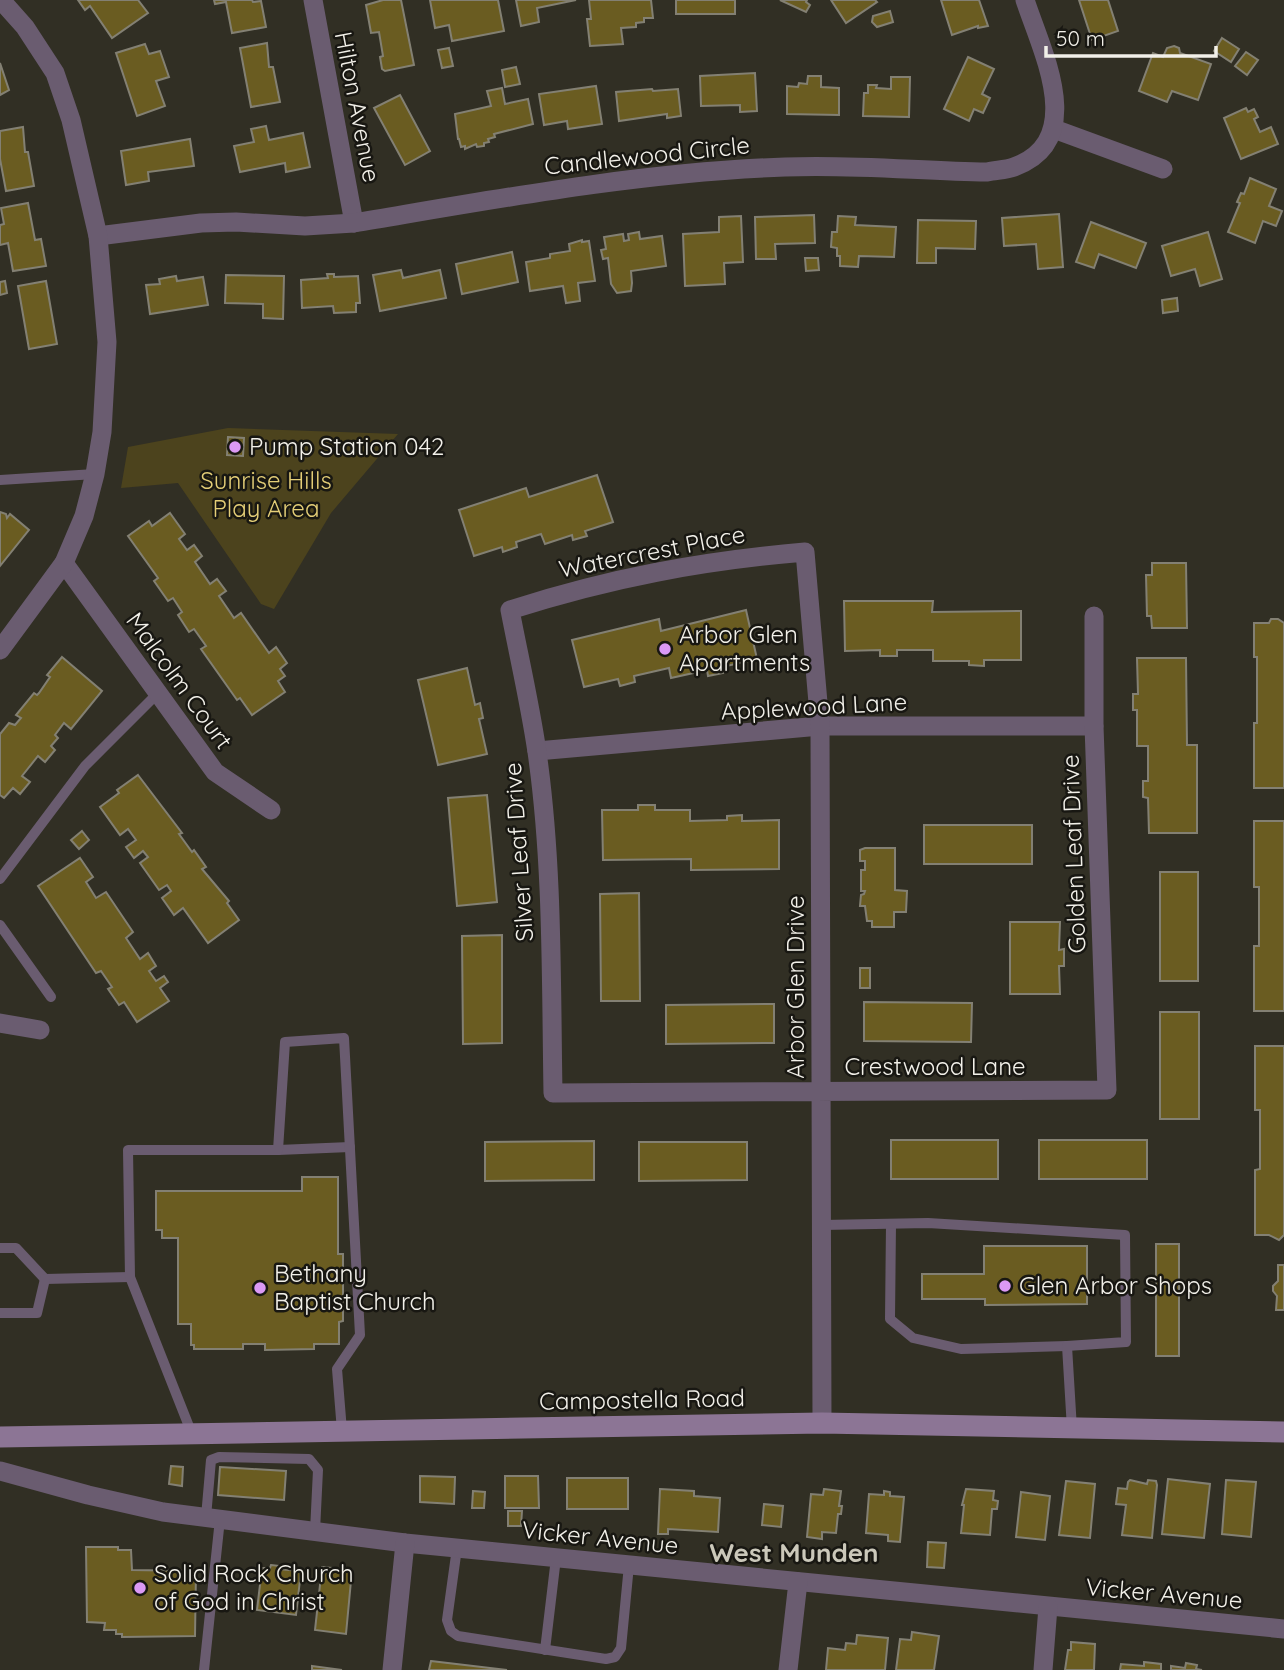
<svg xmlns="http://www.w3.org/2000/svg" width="1284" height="1670" font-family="Quicksand,sans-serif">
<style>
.green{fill:#4c431d}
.building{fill:#6a5c21;stroke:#838073;stroke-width:2}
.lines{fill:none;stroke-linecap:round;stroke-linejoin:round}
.lane{stroke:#6a5c70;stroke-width:10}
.street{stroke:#6a5c70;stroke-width:19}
.secondary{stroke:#8c7595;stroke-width:21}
.poi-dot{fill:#db99f5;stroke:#181712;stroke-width:2.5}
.labels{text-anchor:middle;stroke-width:5;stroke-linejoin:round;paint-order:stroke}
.street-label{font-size:24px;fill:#f2f0e9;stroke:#181712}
.poi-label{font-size:24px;fill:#f2f0e9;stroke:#181712;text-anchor:start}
.park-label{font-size:24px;fill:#e4ce77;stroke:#181712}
.neighbourhood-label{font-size:26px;font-weight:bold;fill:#cbc8ba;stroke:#181712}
</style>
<rect width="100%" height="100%" fill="#312f24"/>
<polygon class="green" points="228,428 398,434 331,513 274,609 261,604 178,483 121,488 128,447"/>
<g class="building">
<polygon points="78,0 138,0 148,13 112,38 90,6 85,10"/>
<polygon points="214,0 252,0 253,2 261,1 266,27 232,33 226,2 215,4"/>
<polygon points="383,0 401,0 414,65 385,71 382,69 380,57 383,56 379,32 371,33 366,5"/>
<polygon points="430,0 498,0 504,31 452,41 449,25 435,28"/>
<polygon points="516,0 576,0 537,8 539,22 521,26"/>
<polygon points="589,0 651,0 653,18 644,18 644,22 636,23 636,27 621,28 623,44 590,46 587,19 591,19"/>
<rect x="676" y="0" width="59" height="14"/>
<polygon points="780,0 807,0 806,2 810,5 806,12"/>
<polygon points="831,0 875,0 877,2 846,23"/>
<polygon points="941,0 979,0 988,26 978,28 978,26 952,35"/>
<polygon points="1079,0 1108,0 1118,31 1092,40"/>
<polygon points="890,11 893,22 877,27 872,22 873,16"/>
<polygon points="1222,38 1239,49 1231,62 1214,51"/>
<polygon points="267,43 269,67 273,67 280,102 251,107 240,48"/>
<polygon points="145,44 149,54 160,51 169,77 156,81 165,106 137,116 116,53"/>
<polygon points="1174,46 1179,48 1180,53 1211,64 1198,100 1172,91 1167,102 1139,91 1153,53 1163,57 1167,48"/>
<polygon points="449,48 453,66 442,68 438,50"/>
<polygon points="1246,52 1258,60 1247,75 1235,66"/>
<polygon points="968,57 994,69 982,94 990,98 983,113 974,109 969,121 944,109"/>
<polygon points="0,63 9,90 0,95"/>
<polygon points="516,67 520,84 505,87 502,70"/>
<polygon points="755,73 757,111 740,112 740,105 701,106 700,76"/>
<polygon points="808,76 821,76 821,87 839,88 839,115 787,114 787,86 798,87 799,83 807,84"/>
<polygon points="891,77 910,77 909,117 863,116 864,93 868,93 868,85 877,85 876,88 891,89"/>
<polygon points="596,86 602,124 568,129 567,121 544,125 539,94"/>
<polygon points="502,88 505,104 528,99 533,124 494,134 495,137 488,139 489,142 484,143 484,146 477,147 476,144 465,149 465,146 461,147 459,139 458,139 455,114 491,106 487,91"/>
<polygon points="652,89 653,91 678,89 681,116 667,118 667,114 619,121 616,92"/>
<polygon points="400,95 430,151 405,165 374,108"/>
<polygon points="1246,108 1248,112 1254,109 1258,117 1254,119 1260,132 1271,127 1278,144 1241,159 1224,118"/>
<polygon points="266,126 269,140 303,133 310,167 286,172 285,163 240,172 234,146 254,142 251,129"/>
<polygon points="23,127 25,152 28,152 34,186 6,191 0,159 0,131"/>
<polygon points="190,139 194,166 148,172 149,181 126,185 121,151"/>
<polygon points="1250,178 1276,189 1269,206 1282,211 1276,226 1263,221 1255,243 1228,232 1240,203 1237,202 1241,193 1244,194"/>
<polygon points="28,203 35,240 41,239 46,266 13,271 8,243 0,245 0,225 4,224 1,208"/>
<polygon points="1059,214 1063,267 1038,269 1036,244 1004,246 1002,218"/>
<polygon points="814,215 815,243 775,244 776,259 756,259 755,217"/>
<polygon points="741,216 743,262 724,263 725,284 685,286 683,234 719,232 719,217"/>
<polygon points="838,216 856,217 855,225 896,227 894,257 859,256 858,267 840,266 840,256 837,256 837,248 831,247 832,232 837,232"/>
<polygon points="918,220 976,221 975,249 936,248 936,263 917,263"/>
<polygon points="1091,222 1146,243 1136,268 1099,254 1094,268 1076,262"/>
<polygon points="639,232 640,239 662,236 666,266 631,271 632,283 631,291 617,293 611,284 608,258 603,259 601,250 606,249 604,237 623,234 624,241 629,240 628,234"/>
<polygon points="1208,232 1222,279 1200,286 1195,269 1171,276 1162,246"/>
<polygon points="582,240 582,242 589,241 595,281 578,283 580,301 566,303 563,286 530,291 526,262 550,258 550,254 570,251 569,244"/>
<polygon points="512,252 518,282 462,294 456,264"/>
<polygon points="805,258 818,258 819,270 806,271"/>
<polygon points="401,270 403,278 440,270 446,298 380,311 373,275"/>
<polygon points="327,274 334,274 334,277 358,276 360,303 356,303 356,312 334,313 333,306 302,308 301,280 328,278"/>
<polygon points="226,275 284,276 283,319 263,318 263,304 225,303"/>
<polygon points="176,276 177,281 203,277 208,305 150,314 146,285 160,284 159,279"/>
<polygon points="5,281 7,293 0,295 0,282"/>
<polygon points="46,281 57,344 29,349 18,286"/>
<polygon points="1177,298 1178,311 1163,313 1162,300"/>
<polygon points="228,437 244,438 243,456 227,455"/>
<polygon points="597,475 613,522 585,531 587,536 573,540 572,535 545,544 541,534 516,542 517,547 503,552 502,547 474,556 459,510 526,488 529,497"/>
<polygon points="0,512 6,514 7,518 10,514 29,530 0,566"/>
<polygon points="170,513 185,534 179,539 187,550 194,545 202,556 195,562 210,584 217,579 226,591 219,596 234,618 241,613 269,653 276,647 287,663 280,669 285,676 278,681 285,692 252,715 240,698 237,700 201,649 206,646 194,629 189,632 178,615 182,612 173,598 168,601 154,581 158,578 128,536 149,521 152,526"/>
<polygon points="1152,563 1186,563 1187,628 1152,628 1151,616 1147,616 1146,575 1152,575"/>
<polygon points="844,601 933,601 932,612 1021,611 1021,660 984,660 984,666 969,665 969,661 933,661 933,650 897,650 897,656 880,656 880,650 845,651"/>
<polygon points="746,610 757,659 722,667 723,673 708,676 707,670 671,678 669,668 634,676 635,682 620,686 618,679 584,687 572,640 659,619 661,631"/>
<polygon points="1271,619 1278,619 1284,623 1284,788 1254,788 1254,723 1257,723 1257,657 1254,657 1254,623 1269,623"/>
<polygon points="62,657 102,691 71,729 64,723 55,735 58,738 51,746 55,750 45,762 38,756 22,776 30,782 20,794 13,788 4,798 0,795 0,734 9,723 15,725 21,718 16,715 34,693 37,695 39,693 50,677 47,675"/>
<polygon points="1137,658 1186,658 1187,745 1197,745 1197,833 1149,833 1148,798 1143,797 1143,781 1148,781 1148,746 1137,746 1137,710 1133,710 1133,694 1138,694"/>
<polygon points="467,668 475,705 480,703 483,718 479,719 487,754 438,765 418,680"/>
<polygon points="138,775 182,833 179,834 192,852 194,850 206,867 202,869 229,901 227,903 239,920 208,943 183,908 174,915 162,898 171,891 167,885 159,890 140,863 148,857 143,851 134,858 126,847 136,840 128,829 120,835 100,807 119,793 117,790"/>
<polygon points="487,795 497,902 457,906 448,798"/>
<polygon points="638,805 655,805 655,810 690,810 690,821 727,820 727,816 742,815 742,821 779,820 779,869 691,870 691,859 603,860 602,810 638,810"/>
<polygon points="1254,821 1284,821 1284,1011 1254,1011 1254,946 1259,946 1259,887 1254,887"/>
<rect x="924" y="825" width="108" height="39"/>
<polygon points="82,831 89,840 79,849 71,840"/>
<polygon points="865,848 895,848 895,890 907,891 906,912 894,912 894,927 872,927 872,921 867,921 865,906 860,906 861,895 864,894 865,891 861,891 861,870 865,870 865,861 860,861 860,850"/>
<polygon points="80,858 93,877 86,882 96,898 106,892 133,932 126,938 140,959 148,953 156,966 149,971 156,981 164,976 168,982 160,988 169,1001 137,1022 124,1002 119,1005 108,989 112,987 101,971 96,973 38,886"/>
<rect x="1160" y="872" width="38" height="109"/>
<polygon points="639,893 640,1001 601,1001 600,894"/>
<polygon points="1010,922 1060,922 1059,950 1064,949 1064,966 1059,966 1060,994 1010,994"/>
<polygon points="502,935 502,1043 463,1044 462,936"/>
<rect x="860" y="968" width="10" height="20"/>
<polygon points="864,1002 972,1003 971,1042 864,1041"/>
<polygon points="774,1004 774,1043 666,1044 666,1005"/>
<rect x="1160" y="1012" width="39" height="107"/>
<polygon points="1255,1046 1284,1046 1284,1235 1279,1240 1269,1235 1255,1235 1255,1170 1260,1169 1260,1110 1255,1110"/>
<rect x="891" y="1140" width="107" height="39"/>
<rect x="1039" y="1140" width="108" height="39"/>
<polygon points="594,1141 594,1180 485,1181 485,1142"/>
<polygon points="639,1142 747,1142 747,1180 639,1181"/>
<polygon points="302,1177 338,1177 338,1254 343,1254 343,1321 339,1322 339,1344 314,1344 314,1349 265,1350 265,1344 243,1344 243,1349 194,1349 194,1345 191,1345 191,1324 178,1324 178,1238 162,1238 162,1230 156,1230 156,1191 302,1191"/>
<rect x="1156" y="1244" width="23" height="112"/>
<polygon points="984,1246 1087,1246 1087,1304 985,1305 985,1299 922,1299 922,1274 984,1274"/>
<polygon points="1278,1265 1284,1265 1284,1310 1276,1310 1277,1296 1273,1291 1273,1286 1278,1281"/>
<polygon points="171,1466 183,1467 182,1486 169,1484"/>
<polygon points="220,1467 286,1471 284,1500 218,1495"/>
<polygon points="420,1476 455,1477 454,1504 420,1502"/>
<polygon points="505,1476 538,1476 539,1508 505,1508"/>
<rect x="567" y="1478" width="61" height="31"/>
<polygon points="1168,1479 1210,1484 1204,1538 1162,1534"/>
<polygon points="1130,1480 1147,1484 1148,1480 1156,1481 1157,1485 1152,1538 1122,1535 1126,1505 1116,1504 1118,1488 1127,1489 1128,1482"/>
<polygon points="1226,1480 1256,1482 1251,1537 1222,1534"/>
<polygon points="1066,1481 1095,1484 1090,1538 1059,1535"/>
<polygon points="660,1489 694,1491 694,1496 720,1498 718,1532 668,1529 668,1534 658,1534"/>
<polygon points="824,1489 841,1491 839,1506 842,1506 841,1514 838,1514 836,1533 822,1532 822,1539 807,1537 811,1494 823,1495"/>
<polygon points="966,1489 994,1491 993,1500 998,1501 997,1509 992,1509 990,1535 961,1533 964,1505 962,1505"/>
<polygon points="473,1491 485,1492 484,1508 472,1508"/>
<polygon points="884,1491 890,1492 890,1496 904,1497 900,1542 888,1541 888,1535 866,1533 869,1494 884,1495"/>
<polygon points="1021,1492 1050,1496 1045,1540 1016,1537"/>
<polygon points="764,1504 783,1506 781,1527 762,1525"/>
<polygon points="508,1511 522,1511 521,1526 508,1526"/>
<polygon points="928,1542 946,1543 944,1568 927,1567"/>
<polygon points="86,1547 118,1547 118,1550 131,1550 132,1570 196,1571 195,1636 122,1637 122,1634 116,1634 116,1630 104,1630 105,1623 87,1622"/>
<polygon points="271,1565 280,1566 279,1569 301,1571 296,1615 257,1610 262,1568 270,1568"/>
<polygon points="322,1567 352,1570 346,1634 315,1630"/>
<polygon points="912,1632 939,1636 934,1670 896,1670 900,1639 911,1640"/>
<polygon points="857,1635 888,1638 885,1670 826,1670 828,1648 845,1650 846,1643 856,1644"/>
<polygon points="1071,1642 1095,1644 1094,1670 1065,1670 1068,1650 1071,1650"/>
<polygon points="431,1661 507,1670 429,1670"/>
<polygon points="1144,1662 1161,1664 1161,1670 1120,1670 1121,1664 1144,1666"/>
<polygon points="1186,1663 1197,1665 1196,1669 1202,1670 1171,1670 1171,1666 1185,1668"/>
<polygon points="312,1666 342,1670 312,1670"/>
</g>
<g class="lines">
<g class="lane">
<polyline points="0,480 95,474"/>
<polyline points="0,879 85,766 158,693"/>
<polyline points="0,925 51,997"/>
<polyline points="278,1150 350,1147"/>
<polyline points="891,1224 890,1319 913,1338 961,1349 1067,1346"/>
<polyline points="822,1225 928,1223 1125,1235 1126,1342 1067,1346 1072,1429"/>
<polyline points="0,1248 16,1248 45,1279 130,1277"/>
<polyline points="0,1313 37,1313 45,1279"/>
<polyline points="192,1434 130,1277 128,1150 278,1150 285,1042 344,1038 360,1335 337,1369 342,1431"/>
<polyline points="206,1517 211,1460 219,1457 309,1459 318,1470 315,1531"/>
<polyline points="457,1548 447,1620 451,1631 458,1636 606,1659 615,1657 621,1648 629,1565"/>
<polyline points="545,1650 556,1558"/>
<polyline points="204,1670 220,1519"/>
</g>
<g class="street">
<polyline points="313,0 354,223"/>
<polyline points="1054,129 1163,169"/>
<path d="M98,236L201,223L236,222L305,226L354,223C497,199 640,172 785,167C853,164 920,171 987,172C996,170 1006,170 1014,167C1088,140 1042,52 1025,0"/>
<polyline points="64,563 215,772 271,810"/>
<polyline points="0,650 64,563 84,516 95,474 102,432 107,342 98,236 71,120 55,73 25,27 1,0"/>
<polyline points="537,751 820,726 1094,726"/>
<polyline points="0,1023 40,1030"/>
<path d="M822,1423L820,726L805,552C701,561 610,578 510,610C519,657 530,704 537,752C553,864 551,979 553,1093L1107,1090L1094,726V616"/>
<polyline points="0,1471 88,1495 163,1512 405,1543 1284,1629"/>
<polyline points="392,1670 405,1543"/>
<polyline points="788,1670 798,1582"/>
<polyline points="1043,1670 1048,1607"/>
</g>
<polyline class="secondary" points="0,1437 822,1423 1284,1432"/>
</g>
<g class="poi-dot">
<circle cx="235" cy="447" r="7"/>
<circle cx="665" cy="649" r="7"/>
<circle cx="1005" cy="1286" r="7"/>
<circle cx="260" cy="1288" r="7"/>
<circle cx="140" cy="1588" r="7"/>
</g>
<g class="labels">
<g class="street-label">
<text transform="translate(357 107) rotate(79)" y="8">Hilton Avenue</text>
<text transform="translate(647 156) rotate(-6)" y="8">Candlewood Circle</text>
<text transform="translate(652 552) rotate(-11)" y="8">Watercrest Place</text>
<text transform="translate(179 681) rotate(54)" y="8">Malcolm Court</text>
<text transform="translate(814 707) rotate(-3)" y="8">Applewood Lane</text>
<text transform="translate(519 852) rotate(-94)" y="8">Silver Leaf Drive</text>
<text transform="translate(1074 854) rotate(-92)" y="8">Golden Leaf Drive</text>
<text transform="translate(796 987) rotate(-90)" y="8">Arbor Glen Drive</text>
<text x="935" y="1075">Crestwood Lane</text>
<text transform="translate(642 1400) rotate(-1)" y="8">Campostella Road</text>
<text transform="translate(600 1538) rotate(6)" y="8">Vicker Avenue</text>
<text transform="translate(1164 1594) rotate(5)" y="8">Vicker Avenue</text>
</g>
<g class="poi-label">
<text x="249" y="455">Pump Station 042</text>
<text x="679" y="643">Arbor Glen<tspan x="679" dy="28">Apartments</tspan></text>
<text x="274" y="1282">Bethany<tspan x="274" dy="28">Baptist Church</tspan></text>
<text x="1019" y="1294">Glen Arbor Shops</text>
<text x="154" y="1582">Solid Rock Church<tspan x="154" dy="28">of God in Christ</tspan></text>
</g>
<g class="park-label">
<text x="266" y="489">Sunrise Hills<tspan x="266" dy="28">Play Area</tspan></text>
</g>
<g class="neighbourhood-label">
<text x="794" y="1562">West Munden</text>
</g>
</g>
<path d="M1046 46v10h170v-10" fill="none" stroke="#f2f0e9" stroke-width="3.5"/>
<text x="1056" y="46" font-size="21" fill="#f2f0e9" stroke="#181712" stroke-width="5" paint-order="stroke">50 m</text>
</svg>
